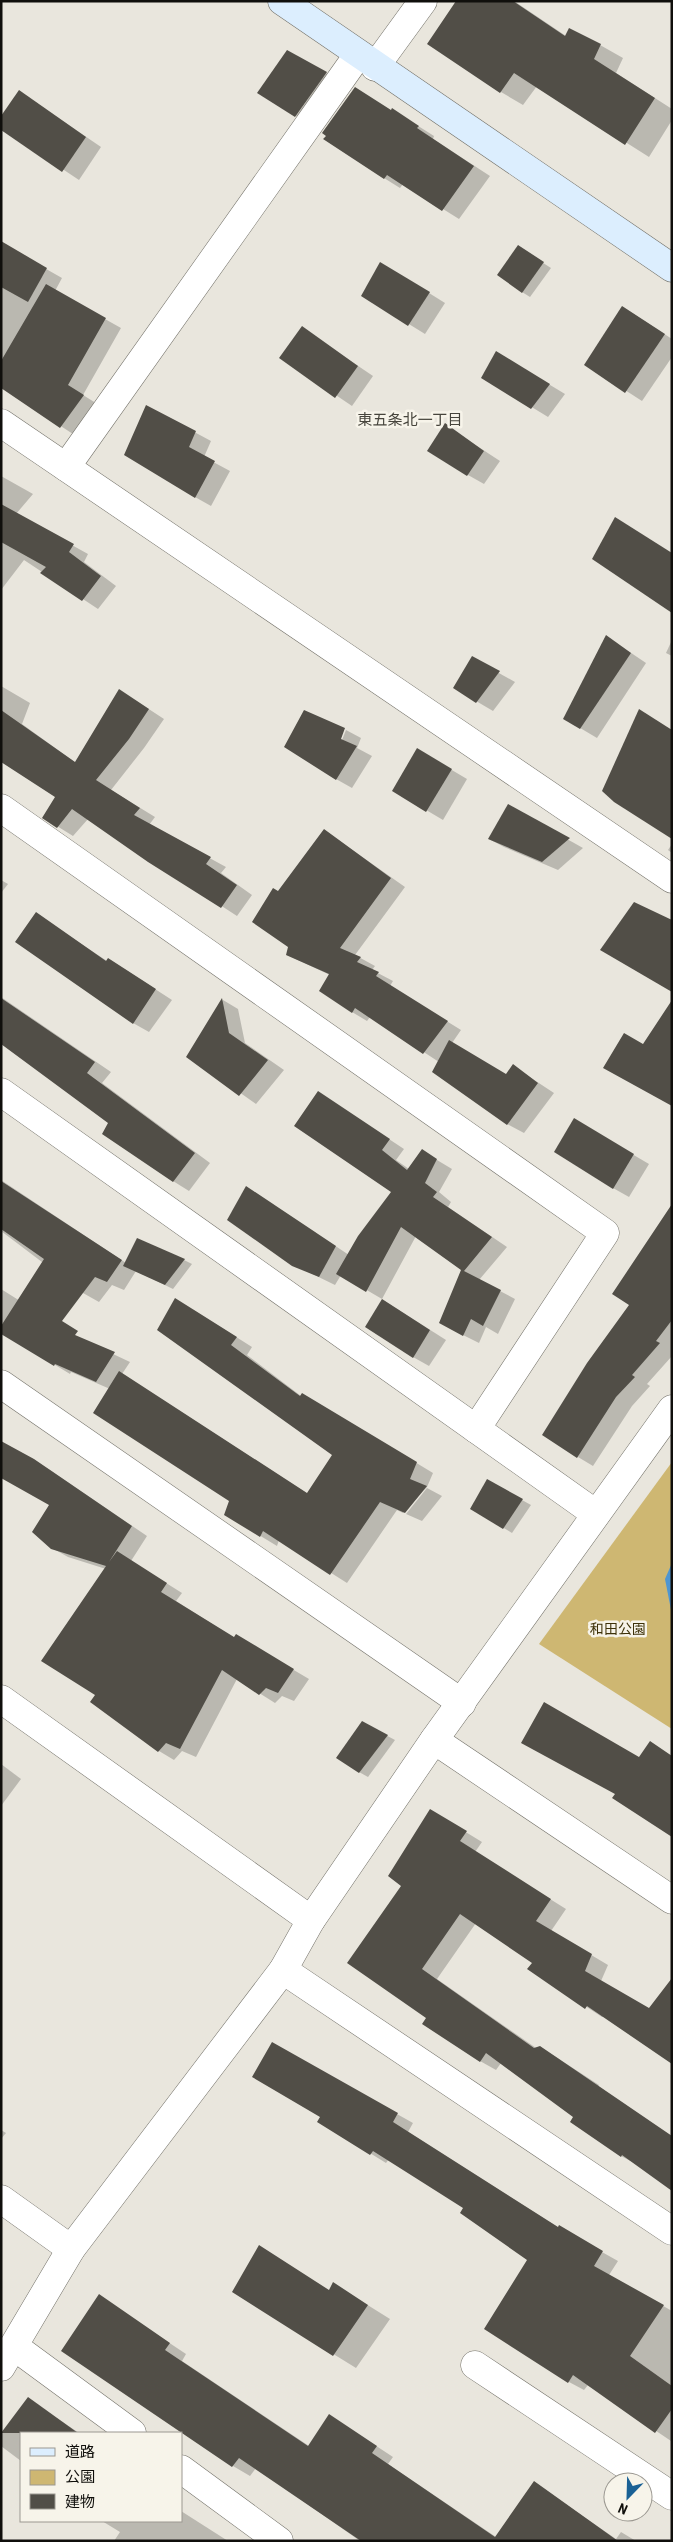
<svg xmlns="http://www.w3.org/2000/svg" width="673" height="2542" font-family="'Roboto Condensed','Noto Sans JP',sans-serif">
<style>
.green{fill:#ceb772}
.water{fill:#4e96d2}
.shadow{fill:#0003}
.building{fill:#514e47}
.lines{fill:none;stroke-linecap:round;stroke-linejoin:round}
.street-casing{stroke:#74726a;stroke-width:29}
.secondary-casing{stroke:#74726a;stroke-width:29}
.street{stroke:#fff;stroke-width:28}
.secondary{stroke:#dceefe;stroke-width:28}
.labels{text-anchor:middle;stroke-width:5;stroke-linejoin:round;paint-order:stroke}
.park-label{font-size:14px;fill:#3e320a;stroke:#f7f4ea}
.neighbourhood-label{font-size:15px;fill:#47453d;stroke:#f7f4ea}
</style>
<rect width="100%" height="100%" fill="#e9e6dd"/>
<polygon class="green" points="672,1462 672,1729 539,1644"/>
<polygon class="water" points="672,1563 672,1615 665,1579"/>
<g class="shadow">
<polygon points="458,1 514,1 566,36 600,45 623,58 616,73 672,109 672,120 649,157 537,86 523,105 501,92"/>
<polygon points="326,73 342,82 312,125 296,116"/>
<polygon points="19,91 101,147 79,180 1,128"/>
<polygon points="393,110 434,136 433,139 490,176 459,219 403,184 400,188 384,178"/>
<polygon points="4,245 62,278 55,291 121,328 83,395 99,405 76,436 1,387 1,250"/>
<polygon points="526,252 551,268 530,297 522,292"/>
<polygon points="397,273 445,303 425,334 362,295"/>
<polygon points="623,307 672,339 672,357 642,401 586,365"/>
<polygon points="302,328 373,376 352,406 281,358"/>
<polygon points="512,362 565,394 548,417 483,377"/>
<polygon points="146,406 211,441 204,457 230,471 211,506 195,497"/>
<polygon points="445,425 500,461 484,484 468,475"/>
<polygon points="1,476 33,494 16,514 88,554 84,562 116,586 98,609 24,560 1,590"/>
<polygon points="606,636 646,663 597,738 565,719"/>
<polygon points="672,640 672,656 666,653"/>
<polygon points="472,658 515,682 493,711 454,688"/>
<polygon points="1,686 30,703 22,724 76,763 135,700 164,719 144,748 111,790 155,817 149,825 226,867 221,873 252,895 237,916 88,819 73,836 44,818 56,797 1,761"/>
<polygon points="346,730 361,738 357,748 372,756 352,788 336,779 338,744 340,745"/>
<polygon points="418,750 467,779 443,820 394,791"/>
<polygon points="508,806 583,848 558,870 504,847 489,839"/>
<polygon points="324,830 405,887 355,955 375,966 372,970 393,981 390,986 461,1030 452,1043 506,1076 513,1066 554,1093 524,1133 507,1124 439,1062 370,1017 367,1021 352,1012 330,975 287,955 290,947 278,892"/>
<polygon points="672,844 672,853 668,850"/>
<polygon points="1,880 8,884 1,893"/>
<polygon points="36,914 107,961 124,969 172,1000 149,1032 133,1023"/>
<polygon points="1,997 111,1072 102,1083 210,1163 189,1191 173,1181 110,1123 1,1041"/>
<polygon points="223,1000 238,1009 245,1043 284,1070 256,1104 188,1056"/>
<polygon points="333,1102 404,1149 396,1160 409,1169 422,1151 452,1169 439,1192 451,1202 448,1207 507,1247 479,1280 515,1299 498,1334 486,1327 479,1343 455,1331 462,1270 416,1236 382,1299 341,1275 335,1285 292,1264 247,1187 349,1255 393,1192"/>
<polygon points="574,1120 649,1164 629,1197 613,1188"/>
<polygon points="1,1180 126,1263 184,1260 192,1264 173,1289 136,1271 124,1290 112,1285 99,1302 83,1293 1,1231"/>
<polygon points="672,1213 672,1356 647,1384 650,1386 632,1406 593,1466 578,1457 631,1305"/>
<polygon points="1,1289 79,1338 130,1362 122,1374 308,1494 334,1455 192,1309 252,1347 247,1355 301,1396 319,1404 433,1473 427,1487 403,1513 397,1510 347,1583 279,1540 277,1546 226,1515 231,1501 110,1389 71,1372 70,1374 1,1332"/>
<polygon points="383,1300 446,1340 429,1366 413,1357"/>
<polygon points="1,1442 50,1470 147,1536 131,1561 182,1593 176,1601 234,1638 236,1636 309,1679 294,1701 282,1696 275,1703 237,1679 196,1757 182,1751 174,1760 159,1751 97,1695 106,1569 68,1557 52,1548 51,1505"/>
<polygon points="488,1481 531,1505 512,1533 471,1508"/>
<polygon points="427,1488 442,1496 422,1521 406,1514"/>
<polygon points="363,1723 395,1740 368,1777 359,1772"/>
<polygon points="1,1764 21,1779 1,1806"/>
<polygon points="446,1820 482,1842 475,1852 566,1909 551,1931 608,1965 601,1981 649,2010 672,2008 602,2017 529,1969 533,1963 476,1923 437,1979 536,2048 539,2047 556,2057 599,2085 598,2087 638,2165 621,2156 574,2117 501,2063 496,2070 480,2061 427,2018 403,1885"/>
<polygon points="272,2044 413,2123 408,2132 559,2228 618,2261 609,2275 672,2311 671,2441 588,2385 584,2390 569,2382 529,2259 465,2208 389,2159 386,2163 318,2121 322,2116"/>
<polygon points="1,2130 6,2133 1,2139"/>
<polygon points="334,2284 390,2319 356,2368 233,2292 330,2291"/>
<polygon points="99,2296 186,2354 182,2361 309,2446 346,2426 393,2457 388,2464 496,2537 535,2483 616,2539 621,2532 636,2541 360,2541 256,2468 250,2476 233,2466 63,2350"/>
<polygon points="28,2399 79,2433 21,2433 21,2461 1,2446 1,2435"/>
<polygon points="181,2511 228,2541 114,2541 120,2532 102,2521 181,2521"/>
</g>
<g class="building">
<polygon points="456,1 513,1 565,36 569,28 601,44 594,59 655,98 625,145 514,73 500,93 427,44"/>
<polygon points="287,50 327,72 295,117 257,93"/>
<polygon points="355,87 391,110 392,108 419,126 417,128 474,166 442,211 387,175 384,179 323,139 326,136 322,133"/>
<polygon points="19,90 86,137 62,172 1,130 1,116"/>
<polygon points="1,241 47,268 28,302 1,287"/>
<polygon points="518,245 544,262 522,293 497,275"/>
<polygon points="380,262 430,292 408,326 361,296"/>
<polygon points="46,284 106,318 68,385 84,395 60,428 1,388 1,361"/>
<polygon points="622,306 665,334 625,393 584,365"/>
<polygon points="302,326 358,366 335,398 279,358"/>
<polygon points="496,351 550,384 531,409 481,378"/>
<polygon points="146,405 196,431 189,447 215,461 195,498 124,455"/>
<polygon points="445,423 484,451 467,476 427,451"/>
<polygon points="1,504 74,544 69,552 101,576 82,601 40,573 46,567 1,542"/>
<polygon points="615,517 672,553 672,613 592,559"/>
<polygon points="606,635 631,653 580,729 563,719"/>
<polygon points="472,656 500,671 476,703 453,688"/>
<polygon points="119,689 149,709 129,739 96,780 140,808 134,815 211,857 206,864 237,885 221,908 148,862 72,809 57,828 42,818 55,797 1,762 1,710 75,762"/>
<polygon points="639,709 672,730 672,839 614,802 602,791"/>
<polygon points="304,710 345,728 341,739 357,746 336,780 284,747"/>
<polygon points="417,748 452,769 426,812 392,791"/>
<polygon points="508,804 570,838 542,862 488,839"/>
<polygon points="324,829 391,878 340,948 361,957 357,962 379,972 376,976 448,1021 423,1054 355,1008 352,1013 319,991 329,974 286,955 288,947 252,922 273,888 278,891"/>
<polygon points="634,902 672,920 672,992 600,950"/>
<polygon points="36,912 106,961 108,958 156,989 133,1024 15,942"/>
<polygon points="1,998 95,1062 87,1073 195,1153 173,1182 102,1134 108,1123 1,1044"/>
<polygon points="222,998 229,1033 268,1060 239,1096 186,1057"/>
<polygon points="672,1000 672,1106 603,1068 624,1033 643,1044"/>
<polygon points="449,1040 506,1074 513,1064 538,1083 507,1125 432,1072"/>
<polygon points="318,1091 390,1139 382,1150 407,1170 422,1149 437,1159 425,1183 437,1192 433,1197 492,1237 464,1271 501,1290 483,1326 471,1319 463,1336 439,1323 461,1270 401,1227 366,1292 336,1274 358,1236 391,1192 294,1126"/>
<polygon points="574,1118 634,1154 613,1189 554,1152"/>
<polygon points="1,1181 122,1260 107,1282 95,1277 62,1321 78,1331 75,1335 115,1352 96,1382 55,1364 54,1366 1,1334 1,1326 44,1259 1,1229"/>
<polygon points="246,1186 336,1246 319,1277 292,1266 227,1220"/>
<polygon points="672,1204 672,1320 656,1341 660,1343 632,1375 635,1377 616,1397 577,1458 542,1435 587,1363 629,1305 612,1294"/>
<polygon points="137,1238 185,1259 165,1285 123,1266"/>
<polygon points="175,1298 237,1337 231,1345 300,1396 302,1393 417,1462 410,1479 427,1486 405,1513 380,1502 330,1575 263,1531 260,1537 224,1515 229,1501 93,1413 119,1371 307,1493 332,1455 157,1330"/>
<polygon points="382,1299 430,1330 413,1358 365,1327"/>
<polygon points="1,1441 34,1459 132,1526 109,1562 117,1551 167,1583 161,1592 234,1637 236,1634 294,1669 278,1693 266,1688 259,1695 222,1670 180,1749 166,1743 158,1752 90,1702 95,1695 41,1661 106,1566 51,1549 32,1532 49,1505 1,1478"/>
<polygon points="487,1479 523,1499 503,1529 470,1509"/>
<polygon points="544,1702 639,1757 650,1741 672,1756 672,1837 612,1798 615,1794 521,1743"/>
<polygon points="362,1721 388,1735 359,1773 336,1758"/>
<polygon points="430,1809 467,1831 460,1841 551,1899 536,1921 592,1954 585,1971 649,2008 672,1978 672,2064 587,2006 585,2009 527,1969 532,1963 460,1914 422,1969 534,2048 540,2046 672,2136 672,2191 622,2155 621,2157 570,2122 573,2117 486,2053 480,2062 422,2024 426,2018 347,1963 401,1886 388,1876"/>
<polygon points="272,2042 398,2113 393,2122 558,2227 559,2225 603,2251 594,2266 664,2305 630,2356 672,2386 672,2409 655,2433 573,2375 568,2383 484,2329 527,2260 460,2213 463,2208 373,2151 370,2155 317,2122 320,2117 252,2077"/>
<polygon points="259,2245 329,2290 333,2282 368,2305 333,2356 232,2292"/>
<polygon points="99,2294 170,2343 165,2350 308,2446 329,2414 377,2446 372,2453 495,2537 534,2481 618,2541 361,2541 239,2458 232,2467 61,2351"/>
<polygon points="28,2397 78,2433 1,2433"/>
</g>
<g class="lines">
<defs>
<g id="street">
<polyline points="375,67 423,1"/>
<polyline points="1,423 672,879"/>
<polyline points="66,467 358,55"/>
<polyline points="1,808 605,1233 476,1429"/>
<polyline points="1,1092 596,1514"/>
<polyline points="1,1384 462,1703"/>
<polyline points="1,1699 311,1920"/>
<polyline points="434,1740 672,1900"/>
<polyline points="283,1970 672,2231"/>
<polyline points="1,2199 71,2249"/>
<polyline points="15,2347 132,2433"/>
<polyline points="475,2365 672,2496"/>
<polyline points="1,2367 71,2249 283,1970 311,1920 434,1740 672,1409"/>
<polyline points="181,2469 279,2541"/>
</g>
<polyline id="secondary" points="282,1 672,268"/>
</defs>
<use href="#street" class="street-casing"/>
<use href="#secondary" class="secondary-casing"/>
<use href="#street" class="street"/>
<use href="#secondary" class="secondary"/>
</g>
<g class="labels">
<g class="park-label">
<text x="618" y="1634">和田公園</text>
</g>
<g class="neighbourhood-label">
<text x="410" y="425">東五条北一丁目</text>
</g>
</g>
<rect width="673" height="2542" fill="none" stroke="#100f0c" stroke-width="5"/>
<rect x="20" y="2432" width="162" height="90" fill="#f7f4ea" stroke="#9b9891"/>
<rect x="30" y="2448" width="25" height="8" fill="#dceefe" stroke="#9b9891"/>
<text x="65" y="2457" font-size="15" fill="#100f0c">道路</text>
<rect x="30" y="2470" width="25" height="15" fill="#ceb772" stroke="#9b9891"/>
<text x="65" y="2482" font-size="15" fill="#100f0c">公園</text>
<rect x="30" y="2494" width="25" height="15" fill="#514e47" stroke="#9b9891"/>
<text x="65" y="2507" font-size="15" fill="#100f0c">建物</text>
<g transform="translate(628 2497) rotate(203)"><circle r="24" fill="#f7f4ea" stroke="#9b9891"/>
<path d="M0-4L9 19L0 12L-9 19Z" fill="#1a6195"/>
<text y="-8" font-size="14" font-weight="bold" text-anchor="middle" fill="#100f0c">N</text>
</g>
</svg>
